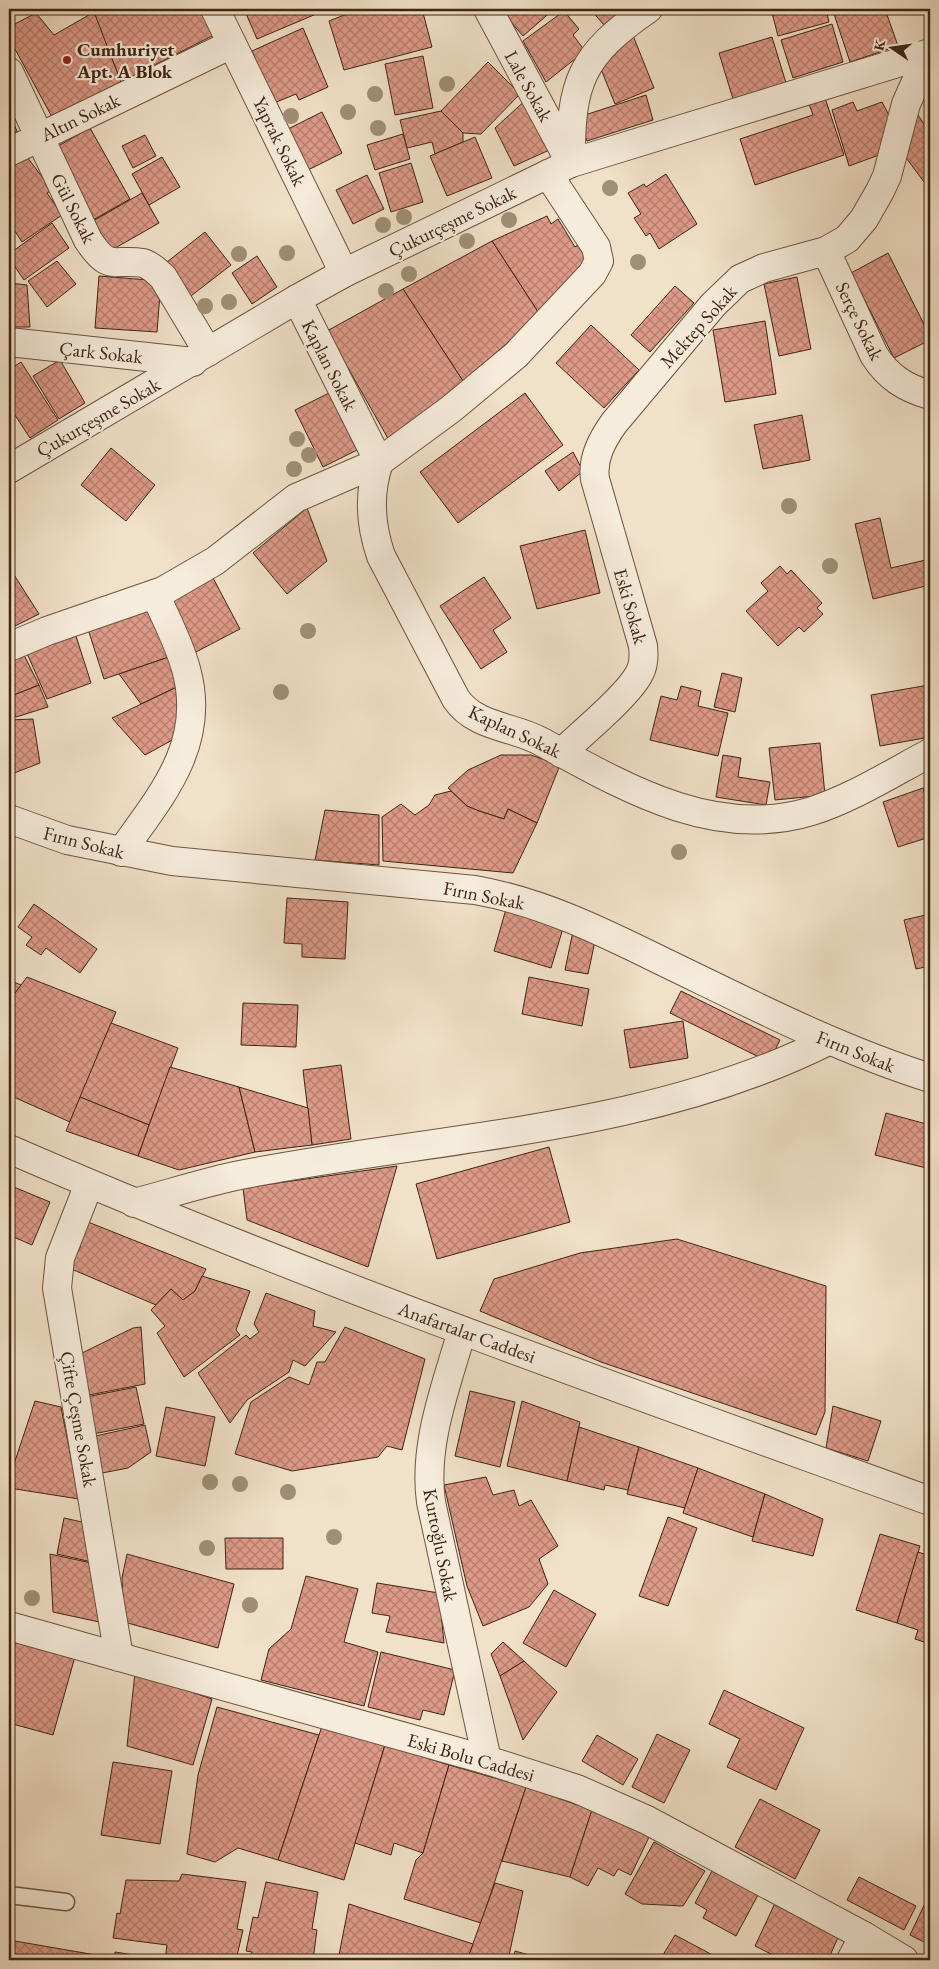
<svg xmlns="http://www.w3.org/2000/svg" width="939" height="1969" font-family="'EB Garamond',serif">
<style>
.building{fill:url(#building-cross-hatch);stroke:#3f2512}
.lines{fill:none;stroke-linecap:round;stroke-linejoin:round}
.lane-casing{stroke:#6c5440;stroke-width:19}
.street-casing{stroke:#6c5440;stroke-width:30}
.lane{stroke:#f6ecdc;stroke-width:16}
.street{stroke:#f6ecdc;stroke-width:28}
.tree{fill:#a08f76}
.poi-dot{fill:#8f2418;stroke:#f6ecdc;stroke-width:2}
.labels{text-anchor:middle;stroke-width:4.5;stroke-linejoin:round;paint-order:stroke}
.poi-label{font-size:19px;font-weight:bold;fill:#3f2512;stroke:#f6ecdc;text-anchor:start}
.street-label{font-size:19px;fill:#3f2512;stroke:#f6ecdc}
</style>
<defs>
<pattern id="building-cross-hatch" width="8" height="8" patternUnits="userSpaceOnUse" patternTransform="scale(1.25)"><rect width="8" height="8" fill="#dd9a88"/><path d="M0 0l8 8M0 8l8-8" fill="none" stroke="#b57d6e"/></pattern>
</defs>
<rect width="100%" height="100%" fill="#f1e1c9"/>
<filter id="stains"><feTurbulence type="fractalNoise" baseFrequency=".004" numOctaves="4"/><feColorMatrix values="0 0 0 0 .2 0 0 0 0 .09 0 0 0 0 .02 0 0 0 .5 -.17"/></filter>
<radialGradient id="worn" r=".72"><stop offset=".6" stop-color="#630" stop-opacity="0"/><stop offset="1" stop-color="#630" stop-opacity=".3"/></radialGradient>
<g class="building">
<polygon points="92,9 200,9 214,35 121,82"/>
<polygon points="244,9 328,9 257,39"/>
<polygon points="359,9 422,9 432,47 344,70 329,21"/>
<polygon points="507,9 552,9 553,10 523,36 503,13"/>
<polygon points="590,9 622,9 604,25"/>
<polygon points="771,9 826,9 829,22 778,36"/>
<polygon points="851,9 885,9 898,46 850,62 834,14"/>
<polygon points="564,11 579,29 573,35 585,51 546,82 523,41"/>
<polygon points="94,12 121,82 52,117 9,38 9,27 36,13 54,35"/>
<polygon points="832,24 843,62 793,78 781,40"/>
<polygon points="303,28 328,87 299,100 296,94 274,103 252,51"/>
<polygon points="632,33 654,88 615,104 597,59"/>
<polygon points="772,37 786,83 733,99 719,53"/>
<polygon points="423,56 433,108 395,115 385,64"/>
<polygon points="488,62 520,94 481,134 463,133 441,111"/>
<polygon points="646,95 653,120 587,141 579,117"/>
<polygon points="528,98 556,147 514,166 495,128"/>
<polygon points="825,98 844,155 755,185 740,139 813,115 809,104"/>
<polygon points="853,102 857,111 882,102 892,121 879,155 849,166 832,110"/>
<polygon points="441,111 463,133 463,142 435,154 432,142 407,148 400,120"/>
<polygon points="322,112 342,153 308,170 288,129"/>
<polygon points="916,112 930,133 930,190 901,151"/>
<polygon points="9,114 17,131 9,136"/>
<polygon points="90,128 130,199 93,220 53,149"/>
<polygon points="403,134 410,159 375,170 367,145"/>
<polygon points="145,135 156,156 133,168 122,146"/>
<polygon points="475,137 492,178 447,196 430,156"/>
<polygon points="24,153 52,190 47,193 62,215 22,242 9,222 11,215 9,212 9,164"/>
<polygon points="162,157 180,187 149,205 132,174"/>
<polygon points="411,163 423,202 391,212 379,173"/>
<polygon points="666,174 697,224 659,249 650,233 646,236 634,218 641,214 628,193 644,184 646,187"/>
<polygon points="367,175 384,209 353,224 336,190"/>
<polygon points="142,193 159,223 110,251 93,221"/>
<polygon points="547,216 551,224 558,219 575,247 582,242 592,262 540,315 492,241"/>
<polygon points="52,223 69,248 24,280 9,258 9,254"/>
<polygon points="205,232 231,265 187,299 162,266"/>
<polygon points="492,241 540,315 463,381 403,289"/>
<polygon points="888,253 930,336 930,340 894,358 851,273"/>
<polygon points="257,256 277,287 252,304 232,273"/>
<polygon points="57,261 76,284 47,307 28,281"/>
<polygon points="99,276 161,281 157,332 95,328"/>
<polygon points="797,277 811,349 779,356 764,284"/>
<polygon points="9,283 27,285 30,327 9,327"/>
<polygon points="675,286 694,303 650,352 631,335"/>
<polygon points="403,289 463,381 390,442 327,331"/>
<polygon points="765,321 776,394 725,402 713,330"/>
<polygon points="591,325 639,370 604,408 556,363"/>
<polygon points="60,360 85,403 59,419 33,376"/>
<polygon points="21,362 58,420 30,438 9,406 9,370"/>
<polygon points="329,393 357,450 323,467 295,410"/>
<polygon points="525,393 563,445 458,523 420,472"/>
<polygon points="802,415 810,460 763,469 754,425"/>
<polygon points="111,448 155,485 126,521 81,485"/>
<polygon points="573,452 583,471 559,491 545,471"/>
<polygon points="307,508 327,561 287,594 253,553"/>
<polygon points="880,518 891,568 930,559 930,585 873,599 855,524"/>
<polygon points="585,530 600,593 537,609 520,546"/>
<polygon points="780,566 787,574 791,570 822,603 817,608 823,614 804,632 799,627 778,646 746,611 768,591 761,583"/>
<polygon points="9,567 39,614 9,629"/>
<polygon points="212,576 240,629 194,653 167,600"/>
<polygon points="484,577 511,618 493,630 507,652 481,669 440,606"/>
<polygon points="149,607 169,657 104,679 87,626"/>
<polygon points="75,633 91,683 47,699 26,651"/>
<polygon points="23,653 39,685 9,697 9,659"/>
<polygon points="169,657 179,686 141,704 119,674"/>
<polygon points="722,673 742,678 735,712 714,707"/>
<polygon points="39,685 48,707 16,717 9,703 9,697"/>
<polygon points="929,685 930,737 880,746 871,695"/>
<polygon points="179,686 176,738 145,755 112,718"/>
<polygon points="681,686 701,691 698,706 728,713 718,756 650,740 661,696 677,700"/>
<polygon points="33,719 40,763 9,775 9,720"/>
<polygon points="820,743 825,795 775,800 769,748"/>
<polygon points="501,755 531,755 560,765 537,823 508,809 504,819 479,811 467,806 448,788 468,770"/>
<polygon points="723,755 741,758 738,777 770,782 766,805 716,797"/>
<polygon points="923,788 930,810 930,837 898,847 883,802"/>
<polygon points="451,791 467,806 479,811 504,819 508,809 537,823 513,873 383,861 382,817 401,804 415,815 429,805 435,795"/>
<polygon points="325,810 379,815 379,865 315,860"/>
<polygon points="287,898 348,902 345,959 302,957 302,944 284,943"/>
<polygon points="34,904 97,949 80,973 46,948 41,955 26,945 32,937 18,927"/>
<polygon points="506,909 564,925 551,968 494,951"/>
<polygon points="930,914 930,966 916,969 904,920"/>
<polygon points="573,931 595,941 588,974 565,970"/>
<polygon points="27,977 116,1012 70,1122 9,1095 9,1001"/>
<polygon points="529,977 589,989 582,1026 522,1014"/>
<polygon points="9,980 21,985 9,1001"/>
<polygon points="681,991 780,1040 769,1062 670,1013"/>
<polygon points="243,1003 298,1005 296,1047 241,1045"/>
<polygon points="683,1021 688,1058 630,1068 624,1030"/>
<polygon points="111,1023 178,1048 149,1125 80,1097"/>
<polygon points="341,1065 351,1139 312,1145 303,1070"/>
<polygon points="170,1067 239,1087 255,1152 179,1170 138,1156"/>
<polygon points="239,1087 308,1108 312,1145 255,1152"/>
<polygon points="80,1097 149,1125 138,1156 66,1131"/>
<polygon points="886,1113 930,1125 930,1169 875,1155"/>
<polygon points="549,1147 570,1222 437,1259 416,1184"/>
<polygon points="397,1166 368,1267 247,1220 243,1188"/>
<polygon points="9,1185 50,1202 32,1245 9,1235"/>
<polygon points="83,1220 206,1269 195,1291 183,1300 171,1289 156,1305 69,1268 81,1246 74,1243"/>
<polygon points="677,1239 826,1286 825,1412 816,1435 601,1362 480,1311 494,1279 580,1253"/>
<polygon points="202,1276 250,1291 236,1330 240,1335 184,1377 157,1333 165,1326 151,1310 171,1289 183,1300 195,1291"/>
<polygon points="266,1293 315,1311 313,1326 336,1332 305,1366 293,1360 289,1372 247,1400 230,1423 198,1373 246,1335 250,1339 259,1332 254,1324"/>
<polygon points="141,1327 145,1384 84,1396 82,1353 133,1328"/>
<polygon points="345,1327 425,1359 402,1450 387,1446 378,1457 292,1471 235,1454 251,1402 289,1377 309,1385 317,1362 325,1362"/>
<polygon points="136,1387 144,1424 93,1434 86,1397"/>
<polygon points="470,1391 515,1402 500,1467 455,1456"/>
<polygon points="35,1401 61,1407 79,1499 9,1488 10,1476"/>
<polygon points="522,1401 580,1422 567,1481 507,1466"/>
<polygon points="833,1406 881,1421 868,1461 826,1448"/>
<polygon points="166,1407 215,1417 205,1466 156,1456"/>
<polygon points="145,1425 151,1452 128,1468 97,1474 91,1437"/>
<polygon points="579,1427 639,1447 628,1490 605,1485 604,1490 567,1481"/>
<polygon points="639,1447 698,1468 685,1508 627,1494"/>
<polygon points="698,1468 765,1494 753,1537 683,1513"/>
<polygon points="486,1477 493,1495 514,1490 519,1506 531,1500 558,1546 539,1559 548,1584 529,1607 483,1626 467,1586 444,1485"/>
<polygon points="765,1494 823,1519 813,1556 752,1541"/>
<polygon points="668,1517 697,1528 668,1606 639,1596"/>
<polygon points="64,1518 91,1524 96,1563 57,1554"/>
<polygon points="880,1534 920,1546 897,1623 856,1610"/>
<polygon points="225,1538 283,1538 283,1569 226,1569"/>
<polygon points="918,1552 930,1556 930,1644 915,1639 918,1630 897,1623"/>
<polygon points="50,1554 96,1564 104,1623 53,1612"/>
<polygon points="127,1554 234,1584 218,1648 124,1622 122,1578"/>
<polygon points="306,1576 358,1589 344,1642 378,1652 364,1706 261,1680 269,1649 291,1629"/>
<polygon points="377,1583 439,1593 444,1643 386,1632 390,1616 372,1613"/>
<polygon points="554,1590 596,1614 566,1667 523,1643"/>
<polygon points="13,1635 76,1653 53,1735 9,1723 9,1652"/>
<polygon points="503,1642 524,1661 500,1676 491,1654"/>
<polygon points="381,1652 455,1670 444,1715 423,1710 420,1720 368,1707"/>
<polygon points="524,1661 557,1692 523,1740 500,1676"/>
<polygon points="135,1673 212,1699 193,1765 127,1746"/>
<polygon points="724,1690 804,1728 776,1790 727,1767 740,1739 709,1724"/>
<polygon points="217,1707 319,1735 278,1860 238,1848 215,1862 187,1854 198,1775"/>
<polygon points="322,1726 385,1745 344,1880 278,1860"/>
<polygon points="657,1734 690,1750 664,1803 632,1787"/>
<polygon points="597,1735 638,1759 623,1785 582,1761"/>
<polygon points="385,1745 449,1765 423,1853 394,1843 391,1855 355,1843"/>
<polygon points="113,1762 172,1771 160,1844 101,1835"/>
<polygon points="449,1765 526,1787 481,1923 404,1899 416,1860 423,1853"/>
<polygon points="526,1787 592,1810 570,1877 502,1861"/>
<polygon points="760,1799 820,1830 795,1879 735,1847"/>
<polygon points="592,1810 650,1835 631,1875 618,1869 614,1876 598,1868 588,1886 570,1877"/>
<polygon points="654,1842 705,1871 683,1906 642,1904 625,1894"/>
<polygon points="712,1871 758,1895 736,1936 703,1918 707,1910 695,1903"/>
<polygon points="182,1874 246,1882 237,1929 243,1930 236,1960 114,1960 115,1952 165,1960 167,1945 113,1938 117,1913 120,1914 126,1880 179,1881"/>
<polygon points="859,1877 916,1906 904,1930 847,1900"/>
<polygon points="266,1882 318,1892 312,1929 317,1930 313,1960 250,1960 252,1952 246,1951 253,1917 258,1918"/>
<polygon points="495,1883 523,1891 508,1960 467,1960"/>
<polygon points="930,1893 930,1945 910,1935"/>
<polygon points="776,1901 840,1933 828,1960 783,1960 755,1946"/>
<polygon points="349,1904 473,1944 467,1960 338,1960"/>
<polygon points="675,1935 722,1960 660,1960"/>
<polygon points="9,1940 96,1955 95,1960 9,1960"/>
<polygon points="515,1951 547,1960 513,1960"/>
</g>
<g class="lines">
<defs>
<polyline id="lane" points="9,1895 66,1902"/>
<g id="street">
<polyline points="215,9 344,273"/>
<polyline points="488,9 569,160"/>
<path d="M9,72L88,240C110,273 113,258 143,263C151,265 157,272 163,277L208,352"/>
<polyline points="9,152 232,44"/>
<path d="M571,163C570,82 581,55 648,9"/>
<path d="M826,251L874,355C888,377 905,388 930,395"/>
<path d="M297,299L379,462C368,494 370,524 381,556L456,699C476,728 514,726 542,742C624,787 715,841 812,811C853,798 892,773 930,753"/>
<polyline points="9,342 193,362"/>
<polyline points="9,469 297,299 344,273 571,163 930,53"/>
<polyline points="9,647 47,631 163,591 215,561 296,498 379,462 451,409 516,355 592,274 599,261 596,247 548,174"/>
<path d="M561,753C581,734 630,694 640,672C644,664 644,655 643,646L595,479C592,458 602,440 614,423L713,305L740,279L764,268L826,251L847,239L864,219L880,191L887,176L906,104L928,55"/>
<path d="M9,819L67,840L172,861L475,890C543,902 605,933 666,963C753,1005 838,1049 930,1078"/>
<path d="M121,852C162,795 207,743 186,669C179,643 166,619 155,594"/>
<path d="M9,1149C310,1280 621,1389 930,1501"/>
<polyline points="89,1184 60,1258 57,1288 119,1657"/>
<path d="M134,1203C169,1194 205,1182 240,1175C437,1136 646,1132 828,1041"/>
<path d="M462,1331C446,1387 423,1444 431,1502L487,1760"/>
<polyline points="9,1626 487,1760 577,1789 647,1820 864,1936 904,1960"/>
<polyline points="851,1960 864,1936"/>
</g>
</defs>
<use href="#lane" class="lane-casing"/>
<use href="#street" class="street-casing"/>
<use href="#lane" class="lane"/>
<use href="#street" class="street"/>
</g>
<g class="tree">
<circle cx="447" cy="84" r="8"/>
<circle cx="375" cy="94" r="8"/>
<circle cx="348" cy="112" r="8"/>
<circle cx="291" cy="116" r="8"/>
<circle cx="378" cy="128" r="8"/>
<circle cx="610" cy="188" r="8"/>
<circle cx="404" cy="217" r="8"/>
<circle cx="509" cy="220" r="8"/>
<circle cx="383" cy="225" r="8"/>
<circle cx="467" cy="241" r="8"/>
<circle cx="287" cy="253" r="8"/>
<circle cx="239" cy="254" r="8"/>
<circle cx="638" cy="262" r="8"/>
<circle cx="409" cy="274" r="8"/>
<circle cx="386" cy="291" r="8"/>
<circle cx="229" cy="302" r="8"/>
<circle cx="205" cy="306" r="8"/>
<circle cx="297" cy="439" r="8"/>
<circle cx="309" cy="455" r="8"/>
<circle cx="294" cy="469" r="8"/>
<circle cx="789" cy="506" r="8"/>
<circle cx="830" cy="566" r="8"/>
<circle cx="308" cy="631" r="8"/>
<circle cx="281" cy="692" r="8"/>
<circle cx="679" cy="852" r="8"/>
<circle cx="210" cy="1482" r="8"/>
<circle cx="240" cy="1484" r="8"/>
<circle cx="288" cy="1492" r="8"/>
<circle cx="334" cy="1537" r="8"/>
<circle cx="207" cy="1548" r="8"/>
<circle cx="32" cy="1598" r="8"/>
<circle cx="250" cy="1605" r="8"/>
</g>
<circle class="poi-dot" cx="67" cy="60" r="5"/>
<g class="labels">
<g class="poi-label">
<text x="77" y="56">Cumhuriyet<tspan x="77" dy="22">Apt. A Blok</tspan></text>
</g>
<g class="street-label">
<text transform="translate(529 86) rotate(61)" y="7">Lale Sokak</text>
<text transform="translate(80 117) rotate(-26)" y="7">Altın Sokak</text>
<text transform="translate(280 141) rotate(64)" y="7">Yaprak Sokak</text>
<text transform="translate(74 208) rotate(63)" y="7">Gül Sokak</text>
<text transform="translate(452 221) rotate(-26)" y="7">Çukurçeşme Sokak</text>
<text transform="translate(860 321) rotate(64)" y="7">Serçe Sokak</text>
<text transform="translate(698 326) rotate(-48)" y="7">Mektep Sokak</text>
<text transform="translate(101 352) rotate(6)" y="7">Çark Sokak</text>
<text transform="translate(330 365) rotate(63)" y="7">Kaplan Sokak</text>
<text transform="translate(98 417) rotate(-30)" y="7">Çukurçeşme Sokak</text>
<text transform="translate(631 606) rotate(74)" y="7">Eski Sokak</text>
<text transform="translate(515 731) rotate(25)" y="7">Kaplan Sokak</text>
<text transform="translate(84 842) rotate(14)" y="7">Fırın Sokak</text>
<text transform="translate(484 895) rotate(11)" y="7">Fırın Sokak</text>
<text transform="translate(856 1051) rotate(22)" y="7">Fırın Sokak</text>
<text transform="translate(467 1332) rotate(20)" y="7">Anafartalar Caddesi</text>
<text transform="translate(79 1419) rotate(80)" y="7">Çifte Çeşme Sokak</text>
<text transform="translate(441 1545) rotate(79)" y="7">Kurtoğlu Sokak</text>
<text transform="translate(471 1757) rotate(16)" y="7">Eski Bolu Caddesi</text>
</g>
</g>
<rect width="939" height="1969" fill="none" stroke="#f1e1c9" stroke-width="30"/>
<rect x="10" y="10" width="919" height="1949" fill="none" stroke="#3f2512" stroke-width="2.5"/>
<rect x="15" y="15" width="909" height="1939" fill="none" stroke="#3f2512"/>
<g transform="translate(892 48) rotate(283)" stroke="#f6ecdc" stroke-width="4" paint-order="stroke">
<path d="M0-4L9 19L0 12L-9 19Z" fill="#3f2512"/>
<text y="-8" font-size="14" font-weight="bold" text-anchor="middle" fill="#3f2512">K</text>
</g>
<rect width="100%" height="100%" filter="url(#stains)"/>
<rect width="100%" height="100%" fill="url(#worn)"/>
</svg>
